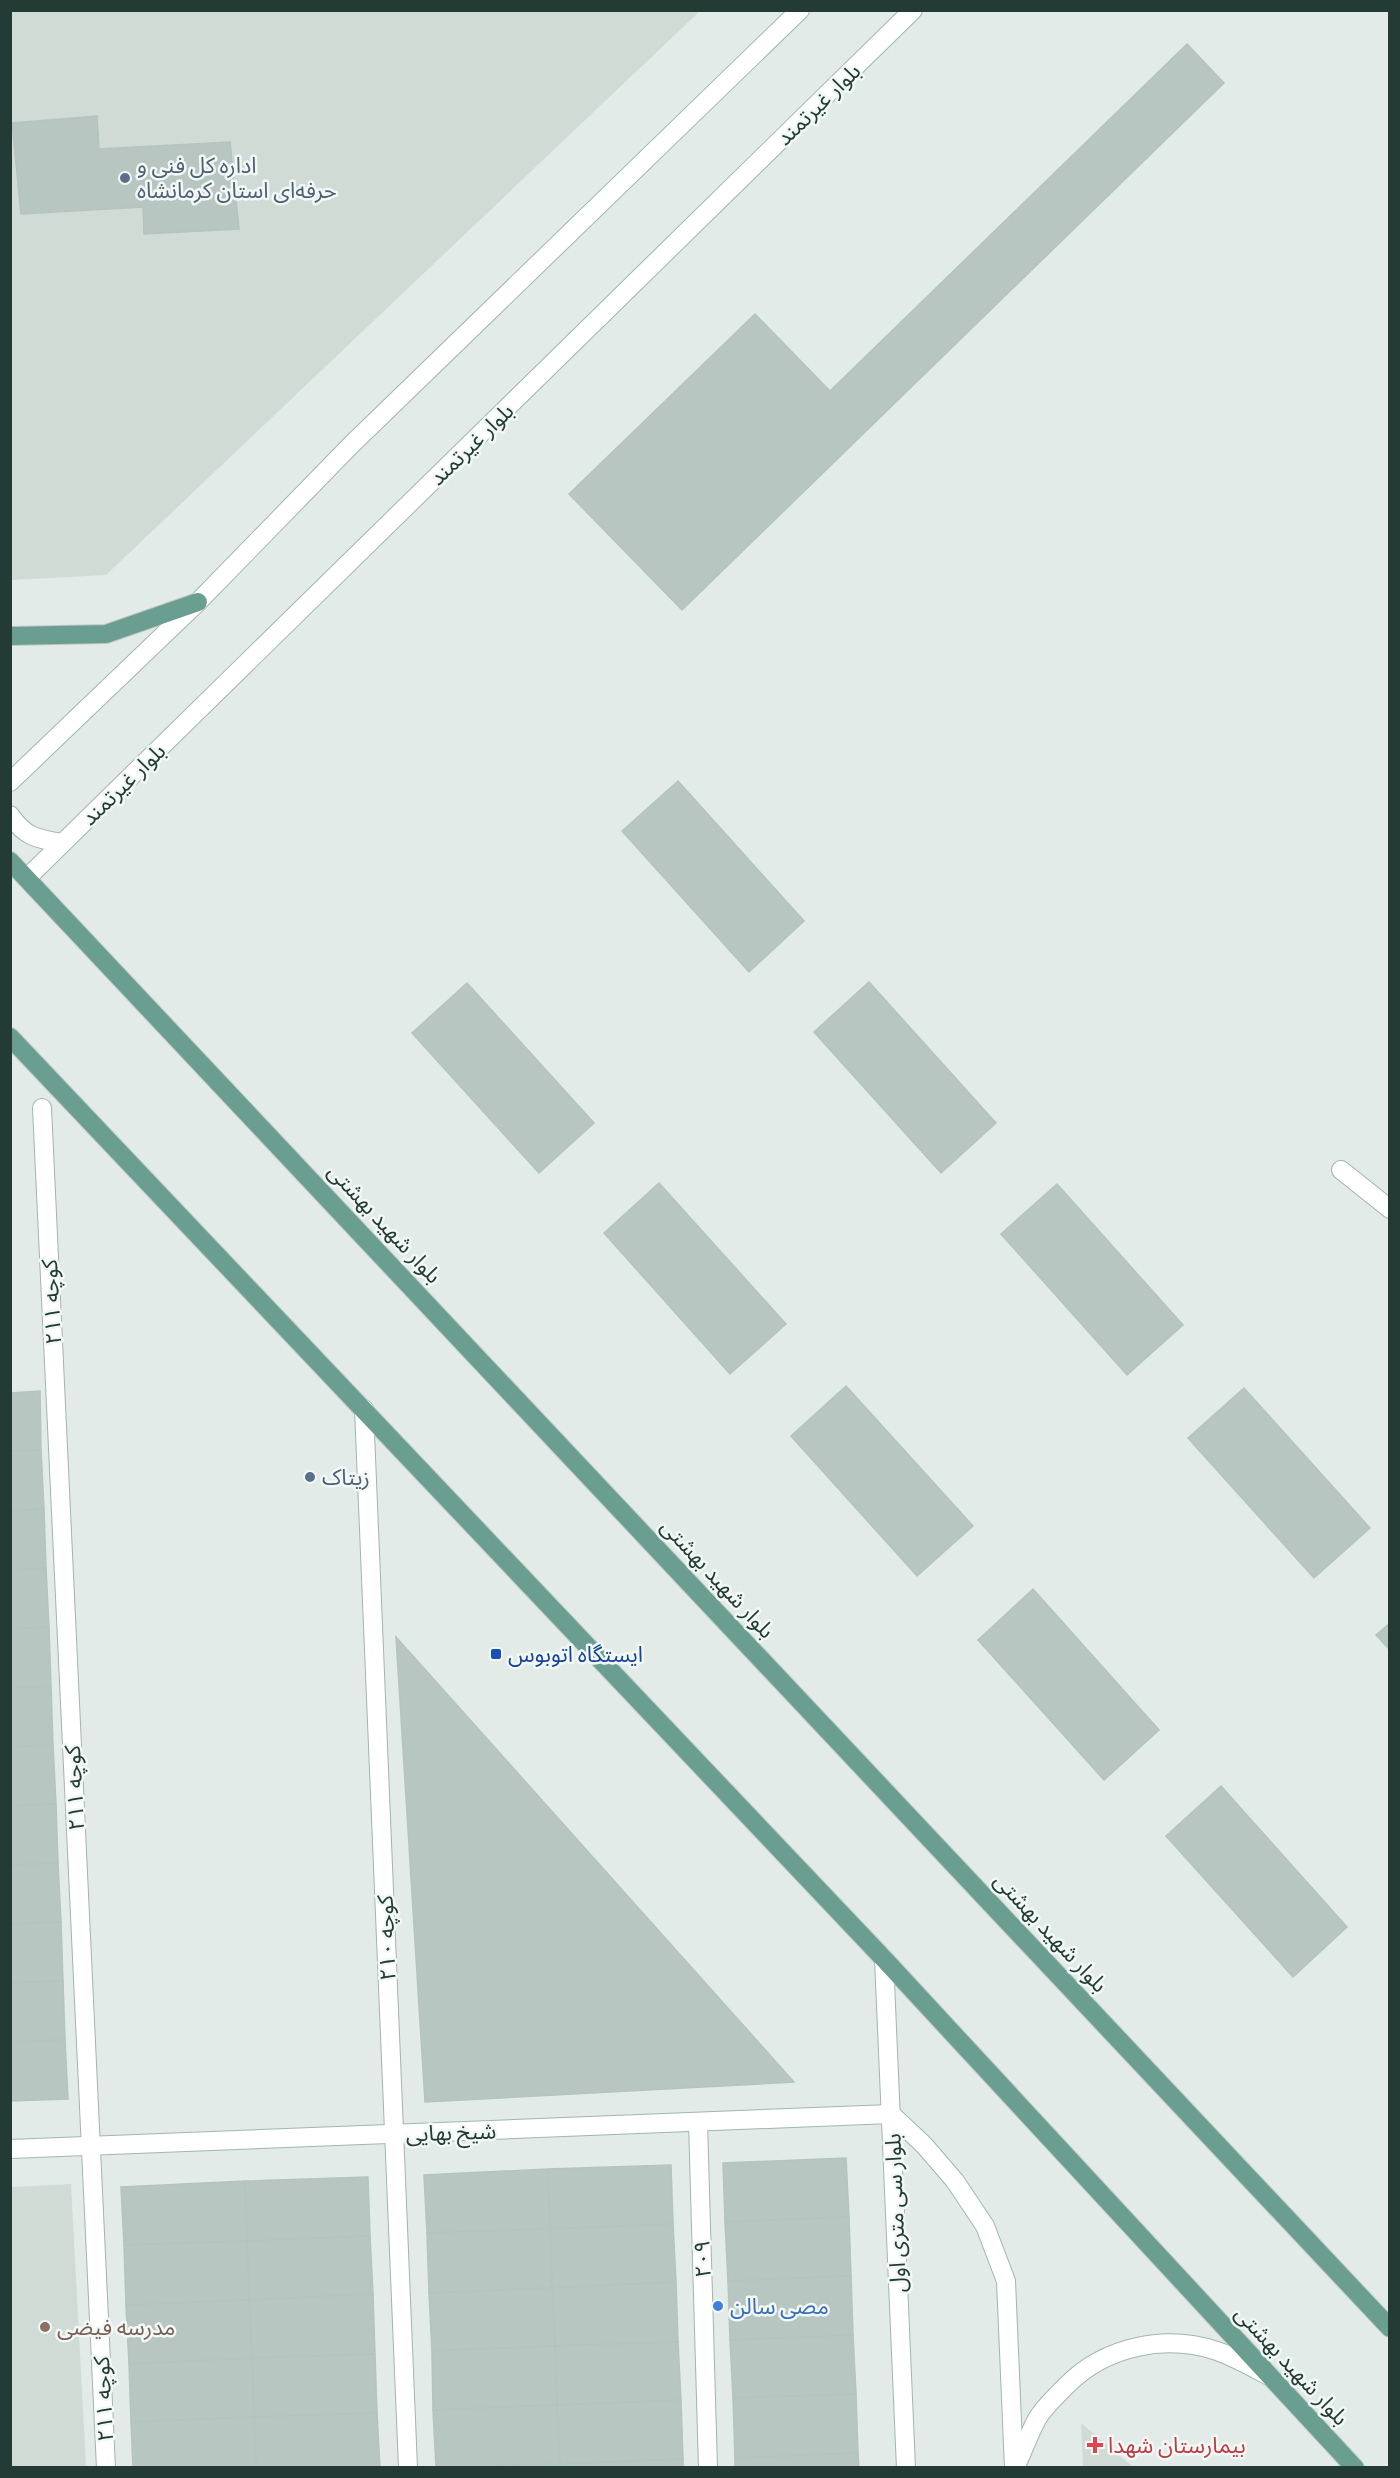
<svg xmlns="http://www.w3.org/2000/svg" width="1400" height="2478" font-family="'PT Sans Narrow','Noto Sans Arabic',sans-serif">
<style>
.built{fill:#d0dbd6}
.building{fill:#b7c6c0;stroke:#b4c4be;stroke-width:1.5}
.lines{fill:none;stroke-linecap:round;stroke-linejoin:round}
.lane-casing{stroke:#a5b3ae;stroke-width:20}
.street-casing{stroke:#a5b3ae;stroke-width:20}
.secondary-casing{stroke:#a1b6ae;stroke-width:20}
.primary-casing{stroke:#c1c8c6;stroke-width:20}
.lane{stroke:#fff;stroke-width:18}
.street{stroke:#fff;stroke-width:18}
.secondary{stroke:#fff;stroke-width:18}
.primary{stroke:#699e90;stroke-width:18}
.service-dot{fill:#5c6f8a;stroke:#f2f8f5;stroke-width:2}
.transit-dot{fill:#1a4fb4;stroke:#f2f8f5;stroke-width:2}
.shop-dot{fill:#3f7fe0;stroke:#f2f8f5;stroke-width:2}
.education-dot{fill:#8d6e63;stroke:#f2f8f5;stroke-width:2}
.health-dot{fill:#e0444e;stroke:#f2f8f5;stroke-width:2}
.labels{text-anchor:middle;stroke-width:5;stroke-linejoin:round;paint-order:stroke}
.street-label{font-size:22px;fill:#233b34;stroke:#f2f8f5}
.service-label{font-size:22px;fill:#4e5e75;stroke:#f2f8f5;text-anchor:start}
.transit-label{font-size:22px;fill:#164399;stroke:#f2f8f5;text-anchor:start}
.shop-label{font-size:22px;fill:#366cbe;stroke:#f2f8f5;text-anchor:start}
.education-label{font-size:22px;fill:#785e54;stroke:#f2f8f5;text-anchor:start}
.health-label{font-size:22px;fill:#be3a42;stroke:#f2f8f5;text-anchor:start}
</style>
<rect width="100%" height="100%" fill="#e2ebe7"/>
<g class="built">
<polygon points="11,11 700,11 106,575 11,580"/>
<polygon points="71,2184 86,2467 11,2467 11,2187"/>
<polygon points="1081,2423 1133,2467 1083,2467"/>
</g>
<g class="building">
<polygon points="1187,44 1224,83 682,610 569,494 755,314 830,391"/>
<polygon points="97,116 99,149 230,142 239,229 144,234 143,207 21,214 12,123"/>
<polygon points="678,781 804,921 749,972 622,831"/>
<polygon points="869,982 996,1123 941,1173 814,1032"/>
<polygon points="467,983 594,1123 539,1173 412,1033"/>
<polygon points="659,1183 786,1324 730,1374 604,1233"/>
<polygon points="1057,1184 1183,1325 1127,1375 1001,1234"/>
<polygon points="846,1386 973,1526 917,1576 791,1436"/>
<polygon points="1244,1388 1370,1528 1314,1578 1188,1438"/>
<polygon points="40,1391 41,1450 10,1451 10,1393"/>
<polygon points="41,1450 44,1509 10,1511 10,1451"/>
<polygon points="44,1509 46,1568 10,1570 10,1511"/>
<polygon points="46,1568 49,1627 10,1629 10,1570"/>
<polygon points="1033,1589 1159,1730 1104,1780 978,1640"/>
<polygon points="1390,1623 1390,1650 1376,1635"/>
<polygon points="49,1627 51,1686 10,1688 10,1629"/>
<polygon points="396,1637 794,2082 425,2102"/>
<polygon points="51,1686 53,1745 10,1747 10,1688"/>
<polygon points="53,1745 56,1804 10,1806 10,1747"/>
<polygon points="1221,1786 1347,1927 1293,1977 1166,1836"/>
<polygon points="56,1804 58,1863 10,1865 10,1806"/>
<polygon points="58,1863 61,1922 10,1924 10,1865"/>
<polygon points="61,1922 63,1981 10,1983 10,1924"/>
<polygon points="63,1981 65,2040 10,2042 10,1983"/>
<polygon points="65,2040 68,2099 10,2101 10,2042"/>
<polygon points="846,2158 849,2217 725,2222 723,2163"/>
<polygon points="671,2165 673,2224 550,2229 548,2169"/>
<polygon points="548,2169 550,2229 427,2233 424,2175"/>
<polygon points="368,2177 370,2236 247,2241 245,2181"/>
<polygon points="245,2181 247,2241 124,2245 121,2187"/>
<polygon points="849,2217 851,2276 728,2281 725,2222"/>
<polygon points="673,2224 676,2282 552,2288 550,2229"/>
<polygon points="550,2229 552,2288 429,2293 427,2233"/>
<polygon points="370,2236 373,2294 249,2300 247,2241"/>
<polygon points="247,2241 249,2300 126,2305 124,2245"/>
<polygon points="851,2276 853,2335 730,2340 728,2281"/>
<polygon points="676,2282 678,2342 555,2346 552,2288"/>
<polygon points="552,2288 555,2346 432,2351 429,2293"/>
<polygon points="373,2294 375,2354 252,2358 249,2300"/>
<polygon points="249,2300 252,2358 129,2364 126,2305"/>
<polygon points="853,2335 856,2394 733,2398 730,2340"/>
<polygon points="678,2342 681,2400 557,2405 555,2346"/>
<polygon points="555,2346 557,2405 433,2410 432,2351"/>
<polygon points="375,2354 377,2413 254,2417 252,2358"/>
<polygon points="252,2358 254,2417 131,2422 129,2364"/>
<polygon points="856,2394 858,2453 735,2458 733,2398"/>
<polygon points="681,2400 683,2459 560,2464 557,2405"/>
<polygon points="557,2405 560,2464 436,2468 433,2410"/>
<polygon points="377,2413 380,2468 256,2468 254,2417"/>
<polygon points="254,2417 256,2468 133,2468 131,2422"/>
<polygon points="858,2453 859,2468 735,2468 735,2458"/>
<polygon points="683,2459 683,2468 560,2468 560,2464"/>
<polygon points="560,2464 560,2468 480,2468"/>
</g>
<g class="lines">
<defs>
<polyline id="lane" points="1341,1170 1390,1209"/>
<g id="street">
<polyline points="42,1108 106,2468"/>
<polyline points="364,1409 408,2468"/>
<polyline points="698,2122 708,2468"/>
</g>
<g id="secondary">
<polyline points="10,782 198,602 351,445 800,10"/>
<path d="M10,815C25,837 37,839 62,843"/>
<polyline points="28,877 913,10"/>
<polyline points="884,1959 906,2468"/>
<polyline points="10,2149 891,2114 924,2145 955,2181 985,2226 1006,2281 1014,2468"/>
<path d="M1016,2466C1023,2451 1029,2434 1037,2419C1044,2407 1057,2395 1067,2385C1106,2346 1165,2334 1217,2351C1234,2357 1250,2366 1267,2375"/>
</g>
<g id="primary">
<polyline points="10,636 106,634 198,602"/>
<polyline points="10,861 1390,2328"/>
<polyline points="10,1037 884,1959 1355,2468"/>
</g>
</defs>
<use href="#lane" class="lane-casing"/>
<use href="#street" class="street-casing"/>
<use href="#secondary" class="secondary-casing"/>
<use href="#primary" class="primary-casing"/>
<use href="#lane" class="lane"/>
<use href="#street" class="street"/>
<use href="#secondary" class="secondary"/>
<use href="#primary" class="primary"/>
</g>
<g class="service-dot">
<circle cx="125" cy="178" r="6"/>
<circle cx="310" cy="1477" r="6"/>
</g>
<rect class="transit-dot" x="490" y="1648" width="12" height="12" rx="3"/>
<circle class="shop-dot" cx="718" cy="2306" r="6"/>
<circle class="education-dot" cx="45" cy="2327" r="6"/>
<path class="health-dot" d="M1092 2436h6v6h6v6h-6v6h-6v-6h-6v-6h6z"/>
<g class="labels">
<g class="street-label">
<text transform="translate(818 104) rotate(-44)" y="8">بلوار غیرتمند</text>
<text transform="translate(471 444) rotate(-44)" y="8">بلوار غیرتمند</text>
<text transform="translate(123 784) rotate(-44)" y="8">بلوار غیرتمند</text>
<text transform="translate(385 1223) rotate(47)" y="8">بلوار شهید بهشتی</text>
<text transform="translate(51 1302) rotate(-93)" y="8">کوچه ۲۱۱</text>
<text transform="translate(718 1578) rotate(47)" y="8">بلوار شهید بهشتی</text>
<text transform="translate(74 1788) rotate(-93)" y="8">کوچه ۲۱۱</text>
<text transform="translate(1051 1932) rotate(47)" y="8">بلوار شهید بهشتی</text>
<text transform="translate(386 1938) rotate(-92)" y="8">کوچه ۲۱۰</text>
<text transform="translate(451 2132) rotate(-2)" y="8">شیخ بهایی</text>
<text transform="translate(895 2213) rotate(-92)" y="8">بلوار سی متری اول</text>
<text transform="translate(702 2259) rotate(-92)" y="8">۲۰۹</text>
<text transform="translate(1292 2365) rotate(47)" y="8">بلوار شهید بهشتی</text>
<text transform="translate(103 2399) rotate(-93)" y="8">کوچه ۲۱۱</text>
</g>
<g class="service-label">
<text x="137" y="173">اداره کل فنی و<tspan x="137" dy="25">حرفه‌ای استان کرمانشاه</tspan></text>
<text x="322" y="1485">زیتاک</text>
</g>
<g class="transit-label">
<text x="508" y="1662">ایستگاه اتوبوس</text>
</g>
<g class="shop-label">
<text x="730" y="2314">مصی سالن</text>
</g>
<g class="education-label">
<text x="57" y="2335">مدرسه فیضی</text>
</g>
<g class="health-label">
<text x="1108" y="2453">بیمارستان شهدا</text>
</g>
</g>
<rect width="1400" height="2478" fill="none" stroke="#233b34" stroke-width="24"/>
</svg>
